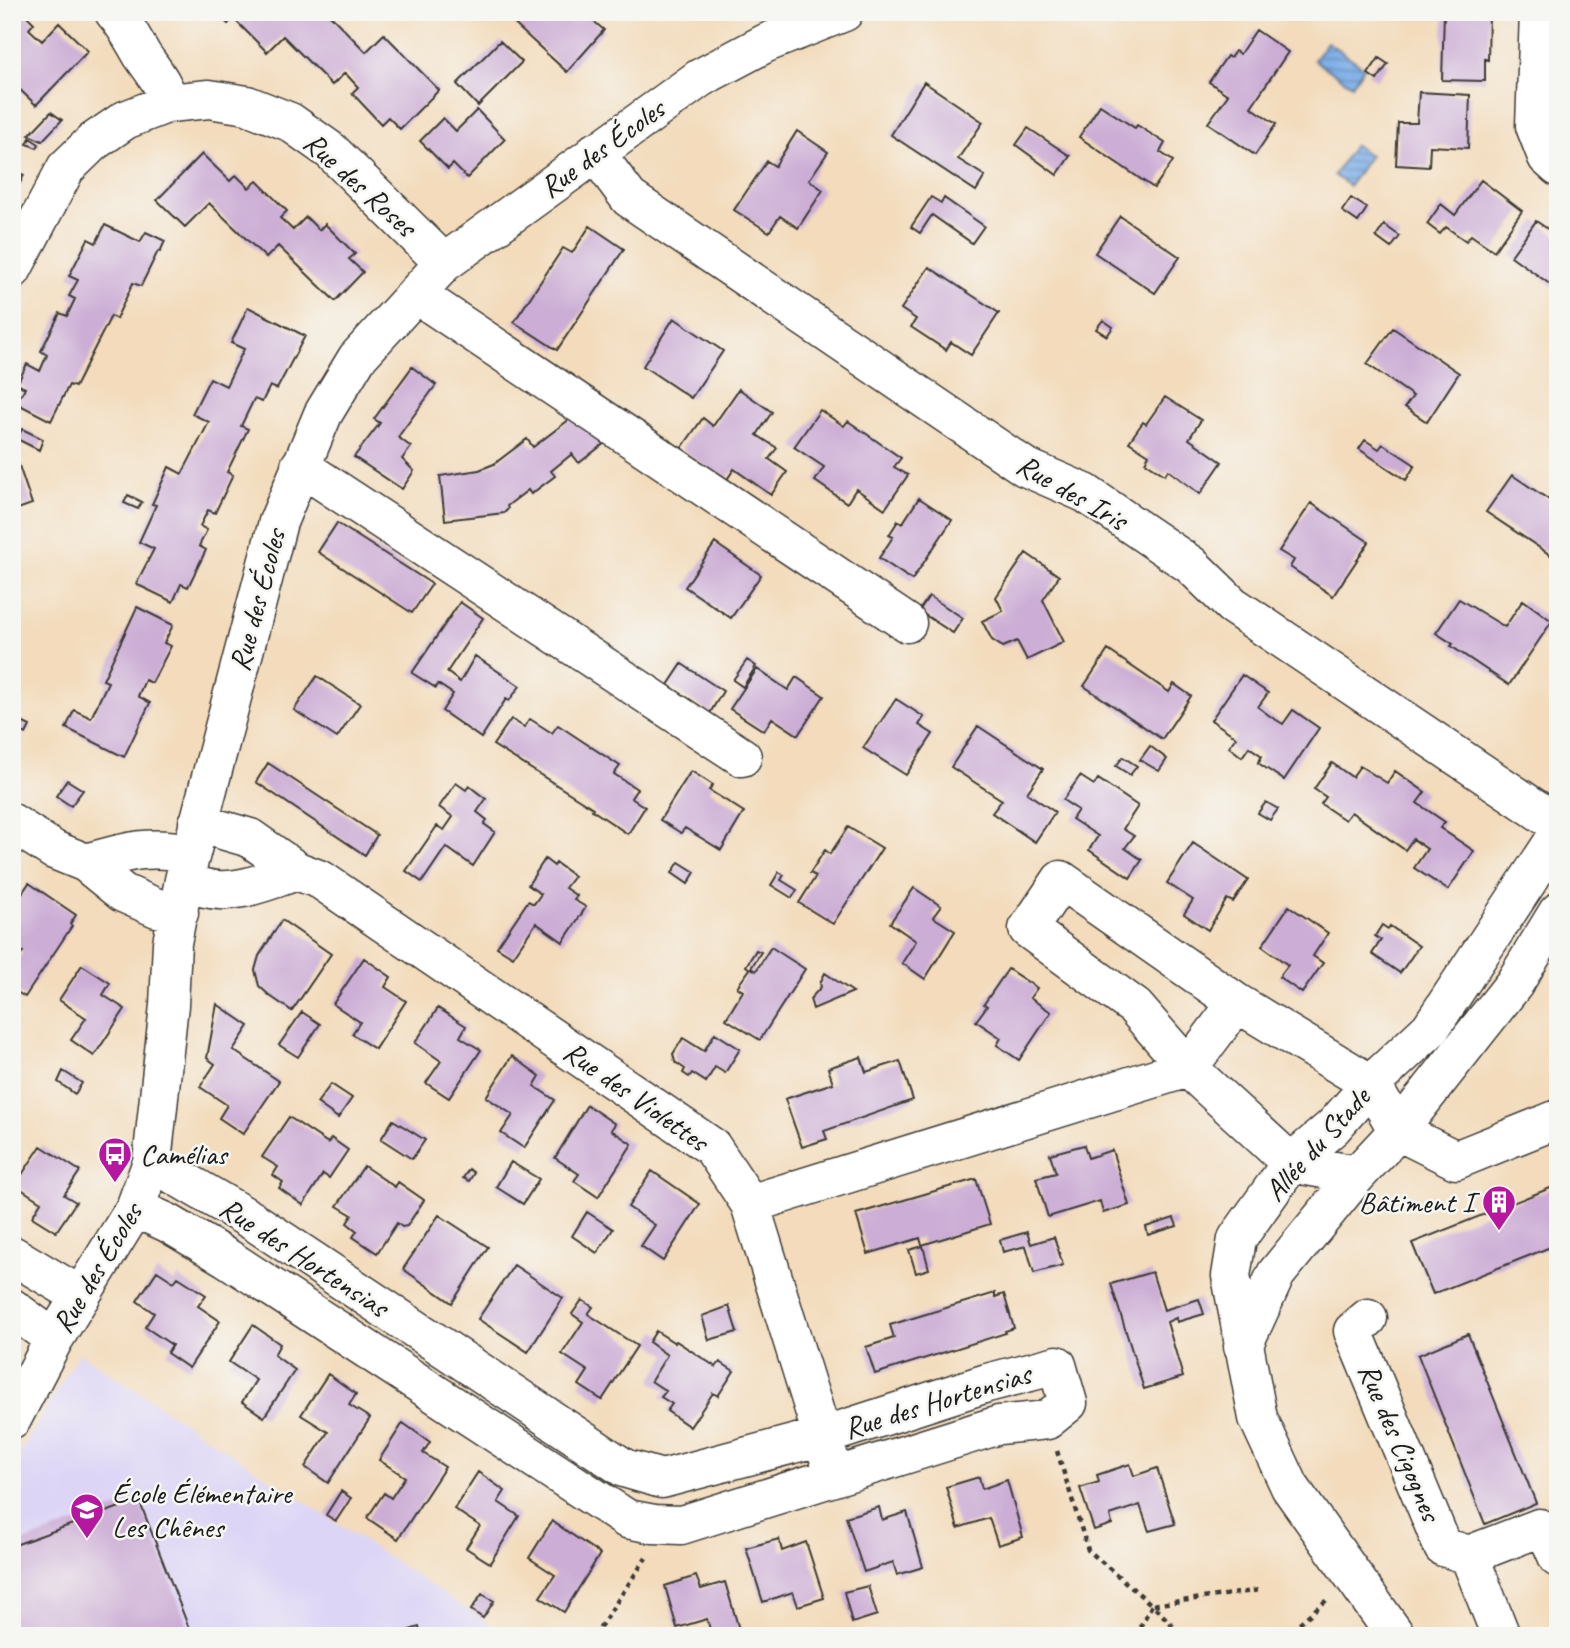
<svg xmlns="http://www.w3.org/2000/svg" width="1570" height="1648" font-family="Caveat,sans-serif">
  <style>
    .built { fill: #ddd5f6 }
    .water { fill: url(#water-rules); stroke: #4c6582; stroke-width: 2 }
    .building { fill: #ccadd5 }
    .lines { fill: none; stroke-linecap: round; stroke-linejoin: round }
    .street-casing { stroke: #3c3934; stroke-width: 41 }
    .path { stroke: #3c3934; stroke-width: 4.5; stroke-dasharray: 5 5; stroke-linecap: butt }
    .street { stroke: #fff; stroke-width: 38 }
    .labels { text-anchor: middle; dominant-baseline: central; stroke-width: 5; stroke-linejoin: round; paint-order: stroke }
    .street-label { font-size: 30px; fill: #1c1c1c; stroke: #f6f6f2 }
    .poi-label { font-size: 30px; fill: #1c1c1c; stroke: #f6f6f2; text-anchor: start }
  </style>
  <defs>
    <pattern id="water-rules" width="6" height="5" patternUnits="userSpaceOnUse" patternTransform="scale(1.75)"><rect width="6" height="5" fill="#7daee8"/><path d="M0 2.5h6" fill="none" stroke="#668dbb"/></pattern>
  </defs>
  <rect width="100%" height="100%" fill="#f6f6f2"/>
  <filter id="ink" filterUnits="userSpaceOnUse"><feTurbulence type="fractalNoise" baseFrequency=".0143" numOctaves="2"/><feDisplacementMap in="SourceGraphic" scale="14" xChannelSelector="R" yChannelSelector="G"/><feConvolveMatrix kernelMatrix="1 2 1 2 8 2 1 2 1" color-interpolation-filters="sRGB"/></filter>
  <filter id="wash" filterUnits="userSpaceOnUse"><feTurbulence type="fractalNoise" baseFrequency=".00686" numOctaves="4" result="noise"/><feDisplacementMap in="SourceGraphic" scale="28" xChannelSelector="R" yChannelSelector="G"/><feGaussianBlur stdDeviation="1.57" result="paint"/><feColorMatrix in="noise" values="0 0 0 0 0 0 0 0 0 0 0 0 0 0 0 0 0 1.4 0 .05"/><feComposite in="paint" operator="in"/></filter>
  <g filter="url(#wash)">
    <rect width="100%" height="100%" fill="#f3dbbb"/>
    <path class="built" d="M79 1353 507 1636H12V1466Z"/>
    <path class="water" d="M1327 42 1364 67 1352 85 1314 60Z
      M1354 145 1370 155 1349 186 1334 175Z"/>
    <g id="blocks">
      <path class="building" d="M12 12H23L34 23 29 29 42 41 59 23 88 51 36 105 12 82Z
        M216 12H289L292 15 295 12H327L366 52 384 34 439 90 400 129 388 117 381 124 352 93 358 87 345 73 332 85 283 36 267 52 233 18 228 24Z
        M515 12H583L604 30 567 72 509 19Z
        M1444 12H1489L1488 60 1485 59V81L1442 80Z
        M1256 30 1288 52 1251 107 1276 124 1255 155 1208 123 1228 95 1209 82 1227 56 1230 58 1235 51 1240 54Z
        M500 41 522 62 478 106 457 84Z
        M1379 58 1388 64 1377 80 1368 74Z
        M924 82 983 122 958 159 985 176 976 191 891 135Z
        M1419 92 1470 95 1468 148 1430 146 1429 167 1396 165 1398 123H1417Z
        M1100 105 1135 128 1137 125 1165 143 1160 152 1173 161 1154 188 1079 137Z
        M477 110 505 139 467 178 453 164 448 169 420 141 443 118 456 131Z
        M51 112 62 120 42 141 29 135Z
        M1028 128 1070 156 1057 175 1016 145Z
        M797 131 828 152 809 180 823 190 798 228 780 216 769 232 734 210 767 161 775 166Z
        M30 138 39 144 37 148 27 144Z
        M202 154 230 181 236 175 249 188 257 181 287 211 280 218 293 230 306 217 319 230 325 224 355 254 349 259 363 272 335 301 278 246 266 258 209 203 185 227 157 200Z
        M12 170 24 175 17 189 12 187Z
        M1481 180 1522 211 1494 251 1471 235 1466 241 1446 227 1440 234 1427 224 1441 204 1455 215Z
        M931 197 941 203 944 198 984 226 972 243 932 215 920 233 911 227Z
        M1351 198 1367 208 1358 222 1342 211Z
        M1120 216 1180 257 1155 293 1095 253Z
        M1536 221 1558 236V290L1511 256Z
        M105 225 140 242 146 232 165 241 160 252 158 251 141 286 133 283 116 319 111 316 75 387 69 385 51 421 16 403 25 388 17 384 27 364 40 371 47 355 41 351 60 313 67 316 75 299 69 296 78 280 69 276 88 239 96 243Z
        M1384 225 1400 236 1391 248 1376 237Z
        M590 226 624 249 557 350 514 322 563 248 572 253Z
        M929 267 999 313 971 355 951 342 946 350 911 327 916 319 901 309Z
        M248 307 305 336 277 389 270 386 262 402 254 399 241 426 248 429 227 472 233 475 215 513 208 510 200 526 207 530 199 546 206 550 188 587 181 584 173 602 136 584 154 549 139 542 156 505 152 504 169 467 182 474 209 422 192 414 210 378 226 386 244 349 231 343Z
        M674 318 723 351 691 398 643 366Z
        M1103 320 1113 327 1107 336 1096 329Z
        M1393 328 1459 373 1427 422 1405 407 1413 396 1367 364Z
        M412 367 436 385 398 437 411 447 402 459 414 471 402 489 354 457 380 423 374 419Z
        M739 389 772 412 757 435 777 448 769 459 787 472 771 495 734 469 726 481 681 449 703 418 713 426Z
        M1165 397 1201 420 1189 439 1222 462 1200 494 1168 470 1165 475 1145 462 1149 455 1129 442 1143 422 1146 424Z
        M820 410 844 426 848 421 901 458 894 467 908 475 885 509 856 489 847 503 815 481 824 467 794 447Z
        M570 419 606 442 579 463 572 454 551 471 555 476 531 494 528 490 507 506 508 509 504 513 445 520 440 476 479 470 494 464 527 439 533 447Z
        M22 429 43 439 39 450 17 439Z
        M1365 440 1379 449 1383 444 1415 465 1406 480 1359 449Z
        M17 460 32 504 12 511V462Z
        M1512 475 1548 499 1558 483V547L1552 556 1486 512Z
        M128 495 142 502 138 509 124 503Z
        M919 498 952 520 912 580 879 558 893 537 889 535 898 521 902 524Z
        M1311 503 1369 542 1333 596 1290 567 1294 560 1279 551Z
        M337 523 432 584 412 613 318 552Z
        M715 543 761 575 731 618 685 587Z
        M1026 553 1059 576 1043 600 1064 642 1027 660 1017 641 1003 647 992 640 982 621 1003 611 996 597Z
        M929 596 963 618 953 633 919 611Z
        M1459 599 1505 627 1523 600 1552 621 1509 685 1451 646 1453 644 1436 633Z
        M460 602 483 618 447 672 460 682 475 656 520 686 509 701 506 699 481 738 442 711 453 694 438 684 436 688 412 673Z
        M137 607 173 625 164 643 171 646 152 683 145 680 138 696 150 703 124 757 66 728 74 710 91 718 108 682 103 680Z
        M1108 650 1169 692 1174 684 1191 696 1162 739 1084 686Z
        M747 660 756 666 743 687 733 680Z
        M682 664 723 691 710 713 668 685Z
        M757 669 788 690 796 677 824 696 798 735 772 718 764 731 730 709Z
        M1242 675 1268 693 1258 707 1270 716 1283 724 1293 710 1319 728 1284 780 1258 763 1262 756 1249 747 1242 757 1229 747 1236 737 1211 720Z
        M317 676 360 704 337 738 294 710Z
        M896 699 924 717 919 725 933 734 906 775 863 748Z
        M13 718 30 726 26 734 12 728Z
        M511 719 524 727 530 719 552 733 558 725 620 766 614 774 637 789 631 798 645 807 628 834 592 810 593 808 493 745Z
        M978 726 1043 769 1027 793 1055 812 1035 842 992 813 1002 800 951 767Z
        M1150 746 1167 759 1159 771 1140 760Z
        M1123 757 1137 766 1130 775 1116 766Z
        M268 763 377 835 365 855 256 782Z
        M1332 763 1352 777 1360 766 1387 783 1395 771 1425 792 1417 803 1445 822 1440 828 1474 851 1448 890 1414 868 1427 849 1413 839 1405 850 1351 812 1345 820 1321 804 1326 797 1314 789Z
        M691 771 713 785 709 790 744 812 721 850 685 828 681 833 660 820Z
        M1080 776 1094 785 1098 779 1138 806 1123 829 1134 836 1125 848 1142 860 1130 878 1089 850 1098 836 1072 819 1078 810 1063 800Z
        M67 780 83 790 71 806 56 796Z
        M456 783 466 790 469 786 486 799 477 812 487 820 484 824 495 832 473 866 446 847 422 882 406 871 437 826 444 830 453 817 439 807Z
        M1266 802 1278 809 1270 820 1258 813Z
        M848 827 882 848 833 924 799 903 816 876 810 873 825 850 830 854Z
        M1193 843 1248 880 1233 902 1227 899 1208 930 1184 914 1193 900 1167 883Z
        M545 859 554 866 556 863 574 876 565 888 577 896 574 900 586 907 563 942 536 923 513 957 497 947 528 901 534 904 541 894 528 885Z
        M679 862 695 872 688 884 672 873Z
        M779 872 784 875 781 880 797 890 792 898 771 885Z
        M29 883 76 915 70 924 72 926 25 997 12 989V968L23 952 12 944V908Z
        M914 888 941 906 933 917 955 931 925 979 902 963 916 941 890 923Z
        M1289 906 1328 933 1313 956 1323 963 1302 993 1279 977 1288 965 1262 946Z
        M282 920 331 954 292 1011 270 996 259 986 255 970 259 956Z
        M1382 925 1388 929 1390 926 1419 946 1400 973 1372 954 1381 940 1375 936Z
        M771 947 805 969 760 1040 726 1019 743 991 737 987 750 969 746 966 756 950 761 952 751 968 756 971Z
        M364 958 391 977 385 987 406 1001 375 1049 352 1034 360 1022 333 1004Z
        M82 965 110 983 103 995 125 1009 94 1056 71 1040 86 1018 59 1000Z
        M1008 969 1037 988 1030 998 1051 1012 1019 1060 997 1045 1001 1038 976 1021 987 1006 984 1004Z
        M825 973 853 992 813 1009 810 999 821 987 820 983Z
        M217 1004 249 1026 233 1050 279 1081 243 1134 219 1118 227 1105 200 1087 215 1064 207 1058Z
        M438 1008 466 1026 460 1037 481 1050 449 1098 426 1083 441 1061 415 1043Z
        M302 1012 320 1024 298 1057 279 1045Z
        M715 1033 740 1049 725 1073 715 1067 706 1082 692 1073 689 1077 683 1073 685 1069 675 1062 673 1054 683 1038 704 1051Z
        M512 1056 540 1076 534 1086 555 1100 524 1148 501 1133 513 1115 486 1097Z
        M861 1057 866 1072 900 1061 913 1100 824 1131 827 1139 802 1147 785 1099 833 1083 828 1068Z
        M63 1071 82 1083 75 1094 58 1082Z
        M331 1084 352 1098 338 1118 317 1103Z
        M587 1105 615 1124 611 1130 632 1144 598 1197 574 1181 579 1174 555 1158Z
        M289 1117 328 1143 331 1138 348 1150 329 1178 323 1174 303 1205 279 1188 283 1182 273 1175 278 1167 262 1157Z
        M393 1120 425 1140 412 1159 381 1139Z
        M1084 1145 1088 1158 1112 1150 1129 1205 1103 1213 1100 1201 1048 1217 1036 1178 1056 1173 1050 1154Z
        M41 1146 80 1171 64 1195 76 1202 56 1232 32 1217 41 1202 15 1185Z
        M511 1162 539 1179 523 1204 496 1187Z
        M364 1166 395 1187 398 1182 424 1200 407 1226 402 1227 397 1223 377 1253 353 1237 357 1231 347 1223 352 1215 337 1206Z
        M469 1169 474 1173 469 1181 463 1178Z
        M652 1171 700 1204 663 1261 641 1246 655 1225 628 1207Z
        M976 1179 990 1224 922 1245 920 1238 868 1254 856 1214Z
        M1558 1185V1244L1433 1294 1412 1243Z
        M587 1212 613 1229 597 1253 572 1236Z
        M439 1215 488 1247 452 1303 403 1269Z
        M1174 1218 1177 1226 1148 1235 1146 1227Z
        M1027 1232 1031 1244 1054 1237 1063 1265 1034 1273 1026 1246 1003 1252 1000 1240Z
        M923 1246 929 1269 916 1273 909 1250Z
        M514 1265 563 1298 528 1352 478 1319Z
        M157 1271 174 1282 178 1277 206 1295 198 1306 220 1321 189 1368 167 1353 172 1345 145 1327 154 1313 137 1301Z
        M1152 1272 1164 1310 1199 1299 1204 1314 1177 1322 1176 1318 1167 1322 1183 1377 1144 1389 1111 1284Z
        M995 1293V1297L1004 1294 1014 1328 1005 1331 1006 1333 875 1374 866 1347 894 1338 890 1325Z
        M582 1300 593 1307 588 1314 637 1346 602 1400 579 1385 588 1371 562 1354 583 1322 572 1314Z
        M729 1306 737 1332 709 1340 702 1316Z
        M253 1325 280 1344 274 1355 295 1370 264 1417 242 1402 256 1380 229 1362Z
        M656 1331 675 1343 676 1341 716 1367 720 1362 734 1371 718 1396 713 1393 690 1427 667 1411 672 1404 661 1397 666 1391 651 1381 667 1355 649 1342Z
        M1468 1334 1536 1503 1485 1524 1418 1355Z
        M328 1374 356 1394 349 1405 370 1418 328 1483 305 1467 328 1432 301 1415Z
        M403 1423 430 1442 423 1453 445 1467 398 1539 367 1518 384 1493 391 1498 405 1477 379 1460Z
        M1130 1464 1134 1476 1157 1468 1175 1524 1149 1531 1140 1505 1110 1515 1112 1524 1094 1530 1080 1488 1099 1482 1097 1475Z
        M478 1472 505 1491 498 1502 519 1516 490 1563 466 1548 480 1526 454 1509Z
        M1558 1476V1496L1551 1479Z
        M979 1477 982 1489 1007 1480 1023 1537 998 1545 989 1518 958 1528 946 1487Z
        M341 1491 351 1498 336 1521 326 1515Z
        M139 1500 192 1636H15L12 1633V1546Z
        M879 1507 882 1520 907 1512 923 1567 897 1575 893 1562 864 1572 846 1517Z
        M552 1521 600 1554 564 1612 540 1597 555 1575 529 1558Z
        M779 1539 782 1551 806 1542 824 1598 798 1606 793 1592 763 1602 746 1548Z
        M696 1576 701 1589 725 1582 741 1636H712L707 1619 677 1628 665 1586Z
        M868 1586 877 1615 852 1623 844 1592Z
        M482 1594 494 1601 483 1618 471 1610Z
        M419 1627 422 1636H394V1635Z"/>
    </g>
  </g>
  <g filter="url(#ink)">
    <use href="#blocks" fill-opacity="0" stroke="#3c3934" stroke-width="2"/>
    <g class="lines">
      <g class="street-casing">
        <path id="street" d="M114 12C126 25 133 40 142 55 153 71 164 83 169 103
          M1539 12 1535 126 1547 157 1558 167
          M595 152 629 198 1025 467 1085 493 1191 565 1232 605 1558 824
          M12 270 66 168 93 142 125 120 169 103 209 99 247 105 290 122 331 151 444 263
          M416 294 907 623
          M300 466 742 757
          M12 823 54 850 86 863 123 893 157 908 179 913
          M198 823 250 838 297 871 321 880 712 1147 750 1204 1188 1068 1237 1003
          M86 863C128 851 147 845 191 853
          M184 880C191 883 198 887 205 888 235 896 269 880 297 871
          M1398 1131 1456 1160 1558 1119
          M1357 1175 1291 1163 1188 1068 1135 1007 1028 929 1061 880 1237 1003 1371 1084 1398 1131
          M750 1204 830 1461
          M135 1208 168 1223 227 1258 627 1519 654 1524 681 1525 999 1425 1047 1420 1068 1403 1057 1365 987 1383 823 1436 662 1479 624 1468 253 1221 152 1162
          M12 1255 81 1296
          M12 1308 54 1339
          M1368 1318 1353 1331 1443 1547 1469 1555 1501 1636
          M1243 1346 1276 1274 1357 1175 1398 1131 1514 984 1558 912
          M12 1419 54 1339 135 1208 152 1162 169 1005 172 943 184 880 278 522 323 414 357 358 444 263 700 78 766 43 844 12
          M1469 1555 1539 1528 1551 1542 1558 1558
          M1396 1636 1290 1487 1258 1418 1231 1276 1237 1239 1291 1163 1333 1127 1371 1084 1430 1029 1558 835"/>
      </g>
      <path class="path" d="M1057 1451 1088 1550 1152 1605 1260 1590
        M594 1636 646 1558
        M1135 1636 1152 1605 1184 1636
        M1284 1636 1328 1599"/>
      <use href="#street" class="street"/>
    </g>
  </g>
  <defs>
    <g id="bus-pin" transform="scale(1.75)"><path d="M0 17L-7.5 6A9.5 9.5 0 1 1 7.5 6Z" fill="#b5179e" stroke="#f6f6f2"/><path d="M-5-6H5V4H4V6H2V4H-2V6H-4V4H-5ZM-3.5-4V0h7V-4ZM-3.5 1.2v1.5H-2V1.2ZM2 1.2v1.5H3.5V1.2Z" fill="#fff"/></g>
    <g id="building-pin" transform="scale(1.75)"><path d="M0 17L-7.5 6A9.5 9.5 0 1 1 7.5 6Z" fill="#b5179e" stroke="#f6f6f2"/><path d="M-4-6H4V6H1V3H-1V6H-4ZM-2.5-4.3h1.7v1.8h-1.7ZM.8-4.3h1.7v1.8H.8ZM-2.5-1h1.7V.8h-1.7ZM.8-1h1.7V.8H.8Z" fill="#fff"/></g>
    <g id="school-pin" transform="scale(1.75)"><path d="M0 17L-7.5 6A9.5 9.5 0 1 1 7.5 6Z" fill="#b5179e" stroke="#f6f6f2"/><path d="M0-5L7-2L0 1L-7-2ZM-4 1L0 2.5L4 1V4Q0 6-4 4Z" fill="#fff"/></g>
  </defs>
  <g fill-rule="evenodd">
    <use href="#bus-pin" x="115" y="1154"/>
    <use href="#building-pin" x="1499" y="1202"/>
    <use href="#school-pin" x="87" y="1510"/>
  </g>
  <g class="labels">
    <g class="street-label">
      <text transform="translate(602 148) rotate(-36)">Rue des Écoles</text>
      <text transform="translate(360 184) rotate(42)">Rue des Roses</text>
      <text transform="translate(1072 492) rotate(30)">Rue des Iris</text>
      <text transform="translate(257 600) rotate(-75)">Rue des Écoles</text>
      <text transform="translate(636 1096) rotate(35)">Rue des Violettes</text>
      <text transform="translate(1317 1144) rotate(-48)">Allée du Stade</text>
      <text transform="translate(304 1257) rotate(33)">Rue des Hortensias</text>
      <text transform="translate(97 1268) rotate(-59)">Rue des Écoles</text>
      <text transform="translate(937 1401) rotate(-17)">Rue des Hortensias</text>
      <text transform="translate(1400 1442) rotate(67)">Rue des Cigognes</text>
    </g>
    <g class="poi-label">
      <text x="140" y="1154">Camélias</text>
      <text x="1474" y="1202" text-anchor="end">Bâtiment I</text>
      <text x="112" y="1493">École Élémentaire<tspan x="112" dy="34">Les Chênes</tspan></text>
    </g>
  </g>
  <rect width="1570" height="1648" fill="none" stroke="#f6f6f2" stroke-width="42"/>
</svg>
